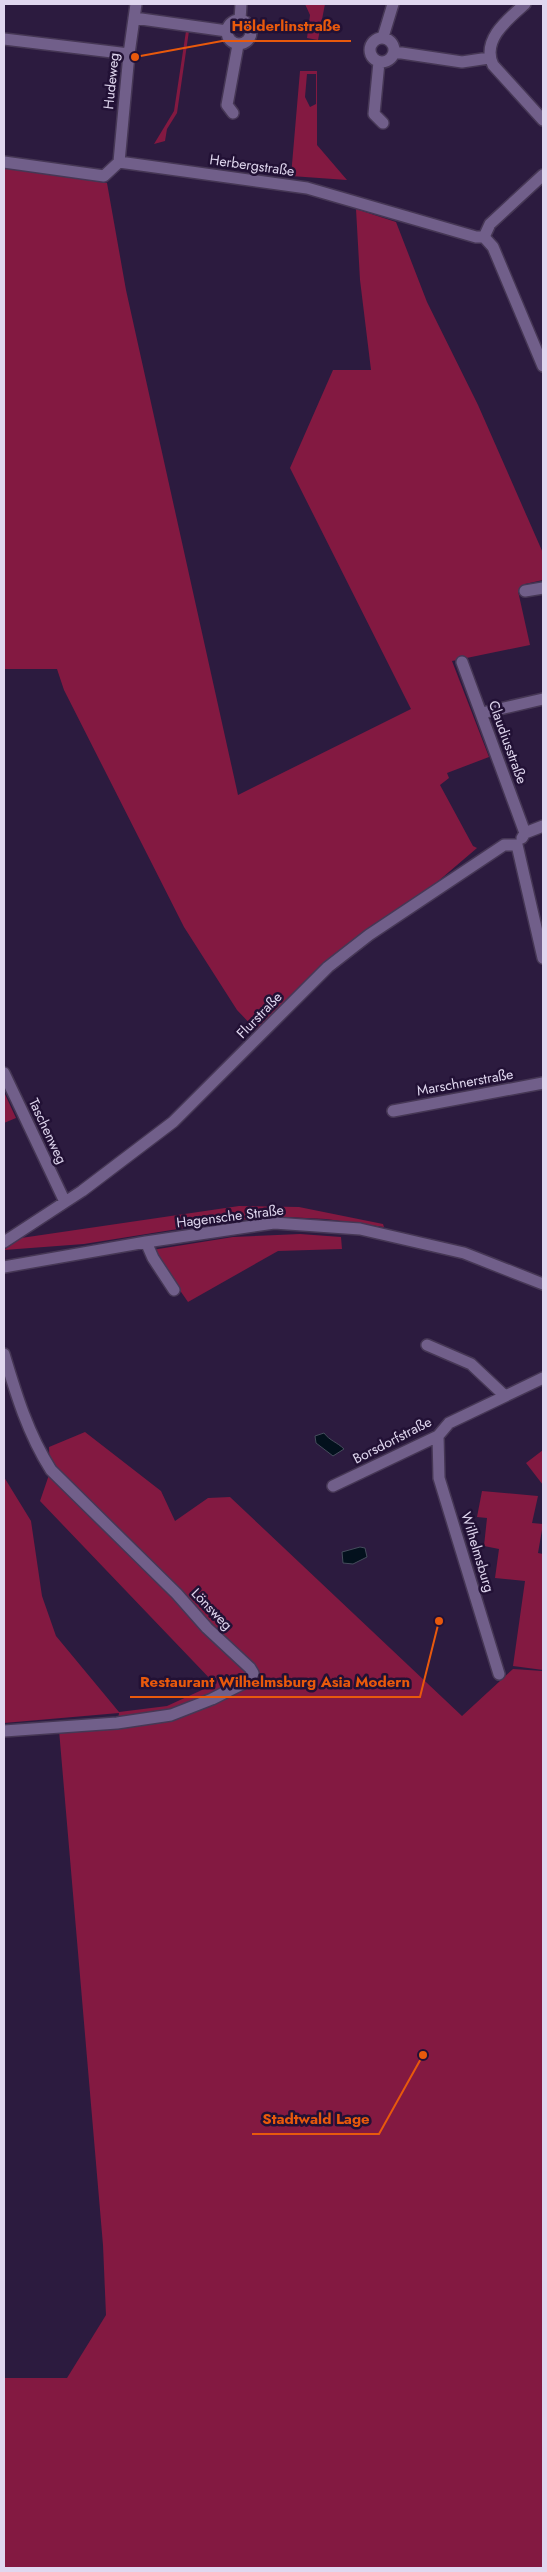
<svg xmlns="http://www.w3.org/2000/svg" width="547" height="2572" font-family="Jost,sans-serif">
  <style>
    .green { fill: #831941; fill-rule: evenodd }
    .water { fill: #03111d; stroke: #454c5c }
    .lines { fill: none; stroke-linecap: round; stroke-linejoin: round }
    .minor-casing { stroke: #463755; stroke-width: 14 }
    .minor { stroke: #715f8a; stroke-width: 11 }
    .labels { text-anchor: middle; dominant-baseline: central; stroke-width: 5; stroke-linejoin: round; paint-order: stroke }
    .street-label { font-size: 14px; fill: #e0d7ef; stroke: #221135 }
    .leader { fill: none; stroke: #e8590c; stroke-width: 2 }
    .callout-dot { fill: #e8590c; stroke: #221135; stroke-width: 2 }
    .callout-label { font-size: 15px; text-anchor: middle; font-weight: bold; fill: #e8590c; stroke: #221135; stroke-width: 5; stroke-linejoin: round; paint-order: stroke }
  </style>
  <rect width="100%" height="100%" fill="#2c1b3f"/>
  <path class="green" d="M305 4H325L318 40 307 38 310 15Z
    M186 31H189L177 113 167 129 165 141 154 144 174 111Z
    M300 71H317V145L347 180 291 176ZM307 74H316V104L310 107 305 97Z
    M4 168 107 183 126 290 238 795 411 709 290 468 333 370H371L360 280 356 209 396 222 427 302 478 405 543 553V580L525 584 518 591 530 645 452 661 489 757 447 773 449 778 440 785 473 846 477 848 429 889 327 961 257 1031 237 1010 184 927 64 690 57 669H4Z
    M4 1092 16 1118 4 1123Z
    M239 1206 299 1207 383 1224 384 1227 326 1219 286 1217 234 1220 84 1244 4 1250 21 1238Z
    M300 1234 341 1237 342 1249 278 1251 188 1302 152 1250 233 1237Z
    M85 1432 161 1491 175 1521 208 1498 230 1497 462 1716 513 1669 543 1671V2568H4V2378H67L106 2315 103 2245 59 1730 117 1725 119 1713 4 1723V1477L31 1521 42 1596 56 1636 119 1712 167 1706 215 1684 40 1501 50 1472 49 1447Z
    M543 1450V1485L526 1463Z
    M482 1491 538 1496 532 1523 543 1524 538 1553 543 1554V1670L513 1666 525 1581 495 1578 499 1549 484 1546 487 1518 477 1517Z"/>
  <path class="water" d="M324 1433C330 1441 337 1442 344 1449L333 1456 316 1443 315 1436Z
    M360 1547 365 1548 367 1557 353 1564 343 1563 342 1552Z"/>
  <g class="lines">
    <g class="minor-casing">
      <path id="minor" d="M525 4C508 19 481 40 493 65L543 120
        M134 18 227 31
        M227 32a12 12 0 1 1 24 0a12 12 0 1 1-24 0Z
        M240 20 241 4
        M383 37 393 4
        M370 50a12 12 0 1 1 24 0a12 12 0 1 1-24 0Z
        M4 39 129 54
        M395 52 462 62 489 58
        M379 62 374 114 383 123
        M233 113 227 105 238 45
        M4 162 104 176 119 162
        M119 162 307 188 476 237H484L493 247 543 366
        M119 162 129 54 136 4
        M484 237 490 224 543 175
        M525 591 543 588
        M462 662 525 833
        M482 713 543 699
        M522 838 525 833 543 826
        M517 845 543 958
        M4 1073 65 1202
        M393 1111 543 1083
        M4 1242 82 1191 173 1122 328 967 369 935 504 845H517
        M146 1242 153 1258 174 1290
        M4 1267 146 1242 274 1223 360 1229 464 1253 543 1284
        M427 1345 471 1364 505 1396
        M4 1354C16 1394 28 1434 51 1470L177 1594 207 1628 250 1668 253 1673 250 1680 212 1699 171 1715 117 1723 4 1731
        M438 1436 439 1478 499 1674
        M333 1486 438 1436 449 1423 543 1378"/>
    </g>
    <use href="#minor" class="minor"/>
  </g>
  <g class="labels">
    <g class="street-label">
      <text transform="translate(111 81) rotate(-84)">Hudeweg</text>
      <text transform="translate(252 165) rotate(8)">Herbergstraße</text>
      <text transform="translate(508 742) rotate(70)">Claudiusstraße</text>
      <text transform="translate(259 1015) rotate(-46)">Flurstraße</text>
      <text transform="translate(465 1082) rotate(-10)">Marschnerstraße</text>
      <text transform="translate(48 1131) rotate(65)">Taschenweg</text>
      <text transform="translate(230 1216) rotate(-7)">Hagensche Straße</text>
      <text transform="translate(392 1440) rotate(-27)">Borsdorfstraße</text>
      <text transform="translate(478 1552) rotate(73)">Wilhelmsburg</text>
      <text transform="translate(212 1609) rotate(46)">Lönsweg</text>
    </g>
  </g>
  <path class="leader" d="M135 57L222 41H351M439 1621L420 1697H130M423 2055L379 2134H252"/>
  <g class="callout-dot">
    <circle cx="135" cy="57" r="5"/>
    <circle cx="439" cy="1621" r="5"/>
    <circle cx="423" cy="2055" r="5"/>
  </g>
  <g class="callout-label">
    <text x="286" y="31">Hölderlinstraße</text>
    <text x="275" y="1687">Restaurant Wilhelmsburg Asia Modern</text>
    <text x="316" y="2124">Stadtwald Lage</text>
  </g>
  <rect width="547" height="2572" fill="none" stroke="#e0d7ef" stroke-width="10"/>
</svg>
